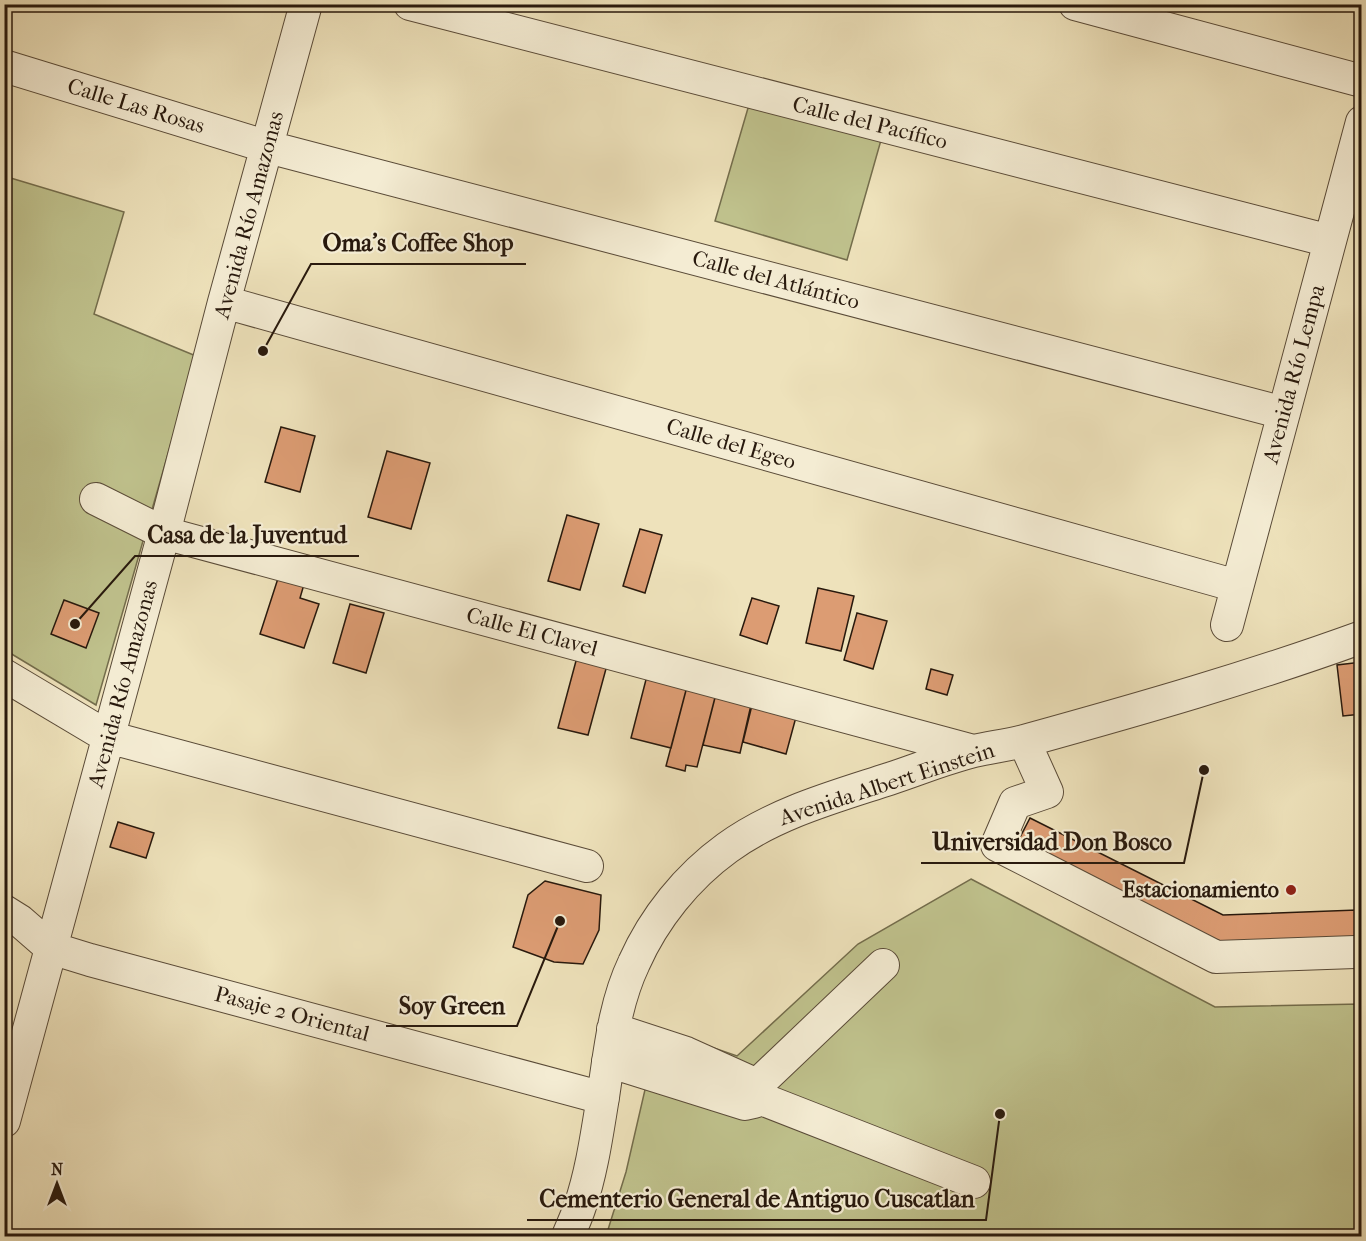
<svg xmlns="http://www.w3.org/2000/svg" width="1366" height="1241" font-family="'IM FELL French Canon',serif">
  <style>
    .green { fill: #bfc18c; stroke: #746d4c; stroke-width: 1.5 }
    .building { fill: #dc9c73; stroke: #28190d; stroke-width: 1.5 }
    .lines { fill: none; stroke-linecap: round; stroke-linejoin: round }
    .minor-casing { stroke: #5a4b38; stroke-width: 34 }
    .minor { stroke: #f4ecd3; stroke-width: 32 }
    .poi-dot { fill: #8f2418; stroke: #f4ecd3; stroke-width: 2 }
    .labels { text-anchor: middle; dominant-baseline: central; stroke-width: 4.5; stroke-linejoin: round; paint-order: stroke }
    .street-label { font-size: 22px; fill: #28190d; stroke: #f4ecd3 }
    .poi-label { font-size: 22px; font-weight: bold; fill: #28190d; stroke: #f4ecd3; text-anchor: end }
    .leader { fill: none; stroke: #28190d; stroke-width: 2 }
    .callout-dot { fill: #28190d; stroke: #f4ecd3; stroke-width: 2 }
    .callout-label { font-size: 24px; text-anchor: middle; font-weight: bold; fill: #28190d; stroke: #f4ecd3; stroke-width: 4.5; stroke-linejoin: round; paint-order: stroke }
  </style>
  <rect width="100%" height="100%" fill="#eee2bb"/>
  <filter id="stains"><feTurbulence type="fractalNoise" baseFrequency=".00333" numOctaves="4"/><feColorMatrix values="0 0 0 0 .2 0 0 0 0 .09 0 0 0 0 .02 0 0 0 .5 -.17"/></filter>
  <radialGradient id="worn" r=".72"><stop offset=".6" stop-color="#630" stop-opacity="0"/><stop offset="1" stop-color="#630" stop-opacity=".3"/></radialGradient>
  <path class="green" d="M753 91 885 126 847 260 715 221Z
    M4 176 124 212 94 314 196 356 96 705 5 650Z
    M971 879 1215 1007 1361 1004V1236H606L626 1172 659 1029 737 1056 858 944Z"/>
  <path class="building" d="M281 427 315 436 300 492 265 482Z
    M387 451 430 463 411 529 368 517Z
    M567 515 599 524 580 590 548 581Z
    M640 529 662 535 645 593 623 586Z
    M282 566 307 574 300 598 319 604 304 648 260 634Z
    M818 588 854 596 841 651 806 643Z
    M752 598 779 606 767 644 740 635Z
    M64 600 99 613 86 648 51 634Z
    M350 604 384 613 366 673 333 663Z
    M857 613 887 621 873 669 844 660Z
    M580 646 610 654 588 735 558 728Z
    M1362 662V714L1343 716 1337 665Z
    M650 664 690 675 671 748 631 738Z
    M931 669 953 675 947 695 926 689Z
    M690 675 719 682 697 767 686 765 685 771 666 766Z
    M719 682 754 692 740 753 703 745Z
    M752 705 796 717 786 754 743 742Z
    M1030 818 1223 915 1357 910 1359 940 1214 944 1016 845Z
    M118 822 154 833 146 858 110 847Z
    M545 881 601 895 599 930 583 964 554 962 513 947 528 895Z"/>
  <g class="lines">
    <g class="minor-casing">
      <path id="minor" d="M410 4 1330 241
        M1075 4 1362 81
        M4 66 268 147 1284 413
        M224 302 1237 586
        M96 499 164 533 973 751
        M1227 625 1362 122
        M4 675 108 737 587 866
        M1024 741 1047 792 1015 803 997 845 1216 957 1355 952
        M4 911 20 921 51 948 90 960 603 1098
        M608 1061 745 1104 754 1102 759 1098 760 1091 757 1085 686 1053 613 1029
        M757 1085 883 965
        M759 1098 974 1182
        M4 1121 164 533 224 302 306 4
        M568 1236C572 1226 577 1216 580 1206 592 1171 597 1133 603 1097 610 1051 614 1005 634 963 654 918 687 877 727 848 775 813 834 797 889 779 917 770 945 758 974 751 992 747 1010 745 1028 740 1140 709 1252 677 1362 637"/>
    </g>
    <use href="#minor" class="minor"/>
  </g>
  <circle class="poi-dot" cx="1291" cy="890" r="6"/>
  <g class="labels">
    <g class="street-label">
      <text transform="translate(136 106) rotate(17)">Calle Las Rosas</text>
      <text transform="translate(870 123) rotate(14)">Calle del Pacífico</text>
      <text transform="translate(249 215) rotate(-75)">Avenida Río Amazonas</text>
      <text transform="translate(776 280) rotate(15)">Calle del Atlántico</text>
      <text transform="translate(1294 374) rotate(-75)">Avenida Río Lempa</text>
      <text transform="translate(731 444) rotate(16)">Calle del Egeo</text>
      <text transform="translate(532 632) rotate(15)">Calle El Clavel</text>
      <text transform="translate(123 684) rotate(-75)">Avenida Río Amazonas</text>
      <text transform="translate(887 784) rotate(-18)">Avenida Albert Einstein</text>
      <text transform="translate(292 1014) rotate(15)">Pasaje 2 Oriental</text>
    </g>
    <g class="poi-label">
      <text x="1279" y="890">Estacionamiento</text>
    </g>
  </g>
  <path class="leader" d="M263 351L311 264H526M75 624L135 556H359M1204 770L1184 863H921M560 921L517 1026H386M1000 1114L986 1220H527"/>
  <g class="callout-dot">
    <circle cx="263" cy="351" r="6"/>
    <circle cx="75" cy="624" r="6"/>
    <circle cx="1204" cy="770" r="6"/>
    <circle cx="560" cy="921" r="6"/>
    <circle cx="1000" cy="1114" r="6"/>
  </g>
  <g class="callout-label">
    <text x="418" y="251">Oma’s Coffee Shop</text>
    <text x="247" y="543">Casa de la Juventud</text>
    <text x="1052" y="850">Universidad Don Bosco</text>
    <text x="452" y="1014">Soy Green</text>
    <text x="757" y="1207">Cementerio General de Antiguo Cuscatlan</text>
  </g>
  <rect width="1366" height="1241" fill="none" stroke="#eee2bb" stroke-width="24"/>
  <rect x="6" y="6" width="1354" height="1229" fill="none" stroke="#28190d" stroke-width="3"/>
  <rect x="12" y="12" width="1342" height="1217" fill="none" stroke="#28190d" stroke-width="1.5"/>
  <g transform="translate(57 1184)" stroke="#f4ecd3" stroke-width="4.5" paint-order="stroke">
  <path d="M0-4.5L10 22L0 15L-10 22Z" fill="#28190d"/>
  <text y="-9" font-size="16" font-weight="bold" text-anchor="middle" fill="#28190d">N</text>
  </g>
  <rect width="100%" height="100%" filter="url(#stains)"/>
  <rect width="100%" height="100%" fill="url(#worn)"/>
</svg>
